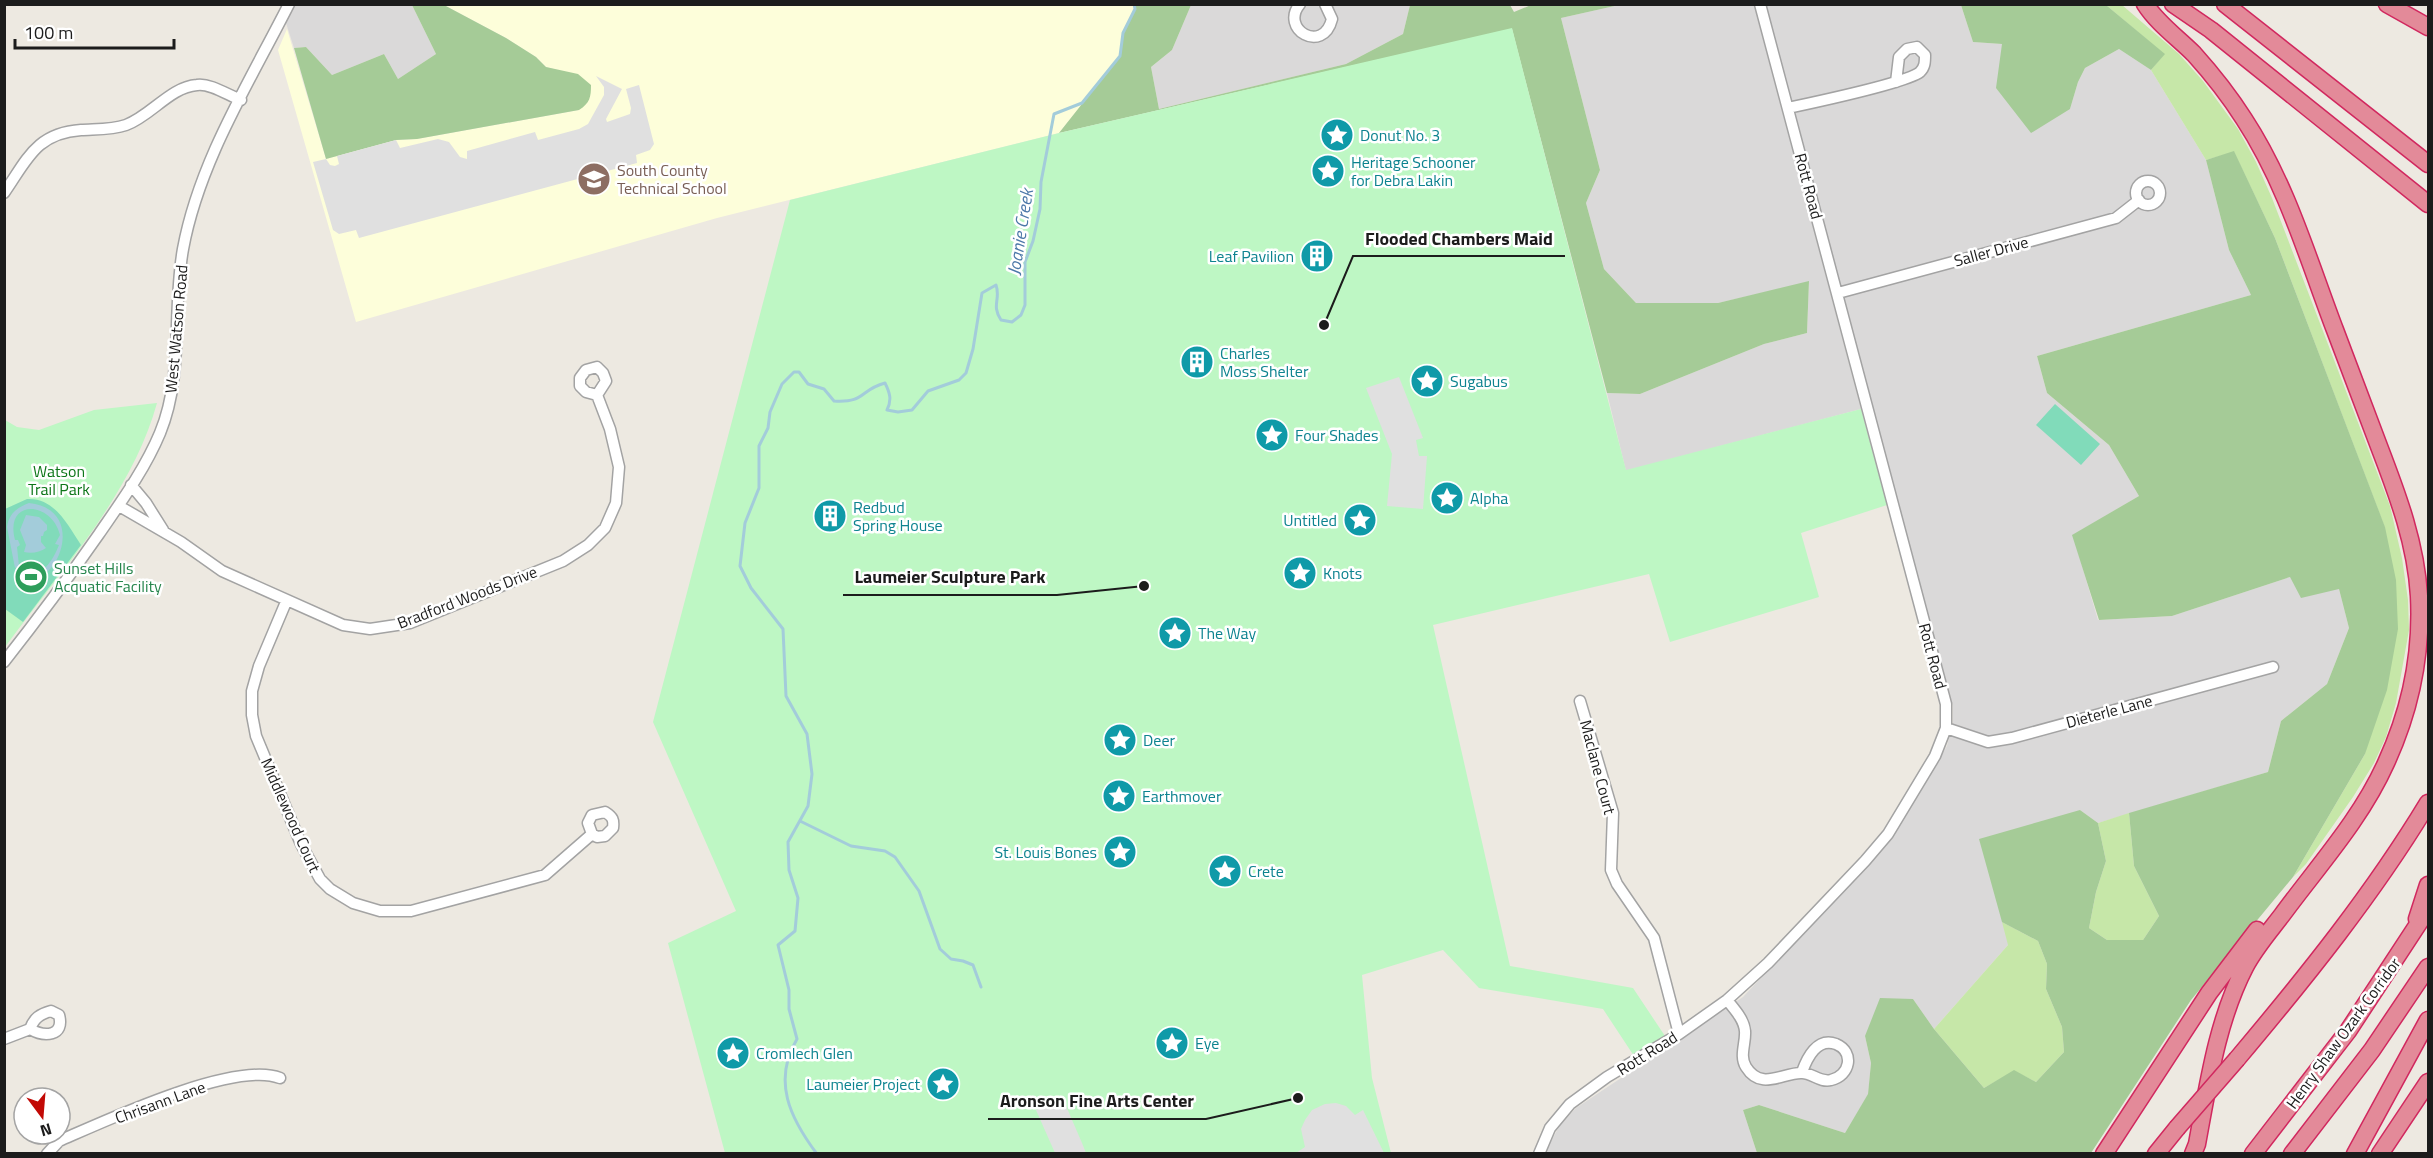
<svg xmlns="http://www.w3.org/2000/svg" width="2433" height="1158" font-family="'Titillium Web',sans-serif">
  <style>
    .residential { fill: #dad9d9 }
    .education { fill: #fdfeda }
    .grass { fill: #c6e7a8 }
    .forest { fill: #a5cb97 }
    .park { fill: #bef7c4 }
    .pitch { fill: #81dbba }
    .parking { fill: #e0e0e0 }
    .water { fill: #a3ccda }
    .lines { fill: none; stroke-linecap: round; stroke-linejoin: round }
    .stream { stroke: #a3ccda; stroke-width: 3 }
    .minor-casing { stroke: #a3a3a3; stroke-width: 13 }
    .highway-casing { stroke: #d1285f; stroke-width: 19 }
    .minor { stroke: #fff; stroke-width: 10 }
    .highway { stroke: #e38a99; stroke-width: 16 }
    .highway-bridge-casing { stroke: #d1285f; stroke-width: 19; stroke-linecap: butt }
    .highway-bridge { stroke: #e38a99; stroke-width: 16 }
    .labels { text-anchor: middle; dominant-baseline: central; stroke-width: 5; stroke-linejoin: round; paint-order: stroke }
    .culture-label { font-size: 16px; fill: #0d838f; stroke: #fff; text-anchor: start }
    .education-label { font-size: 16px; fill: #785e54; stroke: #fff; text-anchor: start }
    .street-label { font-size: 16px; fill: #1c1c1c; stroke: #fff }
    .park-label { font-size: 16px; fill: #0e7619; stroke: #fff }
    .leisure-label { font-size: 16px; fill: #27864d; stroke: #fff; text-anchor: start }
    .water-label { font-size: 18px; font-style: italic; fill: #4c78a8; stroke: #fff }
    .leader { fill: none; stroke: #1c1c1c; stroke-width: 2 }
    .callout-dot { fill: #1c1c1c; stroke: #fff; stroke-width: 2 }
    .callout-label { font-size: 18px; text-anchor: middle; font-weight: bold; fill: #1c1c1c; stroke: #fff; stroke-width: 5; stroke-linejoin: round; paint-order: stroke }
  </style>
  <rect width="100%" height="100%" fill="#ede9e1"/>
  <path class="residential" d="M294 5H412L436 54 398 79 384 54 332 75 306 47 294 48 286 23Z
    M1191 5H1410L1403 34 1346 64 1159 109 1151 67 1172 50Z
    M1619 5H1754L1861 409 1626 471 1607 393 1640 394 1764 344 1807 333 1809 282 1718 303H1636L1604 269 1586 203 1600 170 1561 18Z
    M1764 5H1961L1973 42 2002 44 2070 109 2078 82 2085 68 2119 49 2151 70 2206 160 2229 250 2251 295 2037 356 2047 393 2109 445 2139 496 2073 535 2098 620 2172 616 2290 577 2339 589 2349 628 2327 684 2281 721 2268 772 2098 823 2080 810 2008 945 1934 1029 1913 999 1865 1036 1871 1063 1868 1095 1845 1133 1759 1105 1743 1110 1757 1153 1544 1154 1560 1125 1576 1108 1743 997 1873 858 1901 823 1947 746 1953 723V706Z"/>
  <path class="education" d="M1134 4 1135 9 1123 33 1120 56 1059 133 717 218 356 322 278 50 287 29 326 159 396 140 417 139 579 110 561 71 546 67 536 57 506 38 444 5Z"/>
  <path class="grass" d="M2106 5H2122L2179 54 2203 81 2238 129 2256 162 2272 198 2390 506 2402 558 2408 600 2409 630 2396 703 2386 737 2374 763 2353 797 2306 864 2293 877 2365 754 2385 528 2275 238 2234 152 2206 160 2151 70 2164 54Z
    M2129 813 2134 866 2159 916 2143 940H2107L2089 928 2096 892 2106 861 2098 823Z
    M2002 922 2038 941 2047 964 2046 989 2062 1027 2064 1052 2036 1082 2014 1071 1984 1088 1934 1029 2008 945Z"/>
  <path class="forest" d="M412 5H444L506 38 536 57 546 67 578 74 591 85C591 97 590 103 579 110L417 139 396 140 326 159 294 48 306 47 332 75 384 54 398 79 436 54Z
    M1134 5H1191L1172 50 1151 67 1159 109 1346 64 1403 34 1410 5H1510L1514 12 1531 5H1619L1561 18 1600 170 1586 203 1604 269 1636 303H1718L1809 281 1807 333 1764 344 1640 394 1607 393 1512 29 1059 133 1120 56 1123 33 1135 9Z
    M1961 5H2106L2165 54 2151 70 2119 49 2085 68 2078 82 2070 109 2031 133 1996 88 2002 44 1973 42Z
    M2234 151 2275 238 2385 527 2396 580 2398 629 2387 690 2365 754 2293 877 2191 1000 2091 1153H1757L1743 1110 1759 1105 1845 1133 1868 1094 1871 1063 1865 1036 1880 998 1913 999 1934 1029 1984 1088 2014 1070 2036 1082 2064 1052 2062 1027 2046 989 2047 964 2038 941 2002 922 1979 839 2080 810 2098 823 2106 861 2096 892 2089 928 2107 940H2143L2159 916 2134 866 2129 813 2268 772 2281 721 2327 684 2349 628 2339 589 2301 598 2290 577 2172 616 2099 620 2072 535 2139 496 2109 445 2047 393 2037 356 2251 295 2229 250 2206 160Z"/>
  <path class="park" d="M1512 28 1626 470 1861 409 1887 505 1801 533 1819 597 1670 642 1649 574 1433 625 1510 966 1633 988 1665 1036 1634 1056 1603 1009 1479 988 1443 950 1362 975 1372 1078 1391 1153H725L668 943 736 911 653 722 790 200 1059 133Z
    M157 403C132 494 60 572 5 647V420L17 427 39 430 94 410Z"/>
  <path class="pitch" d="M2055 404 2100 444 2081 465 2036 425Z
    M27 499C54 497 68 525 81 545L23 622 5 609V509Z"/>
  <path class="parking" d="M596 76 622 89 606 119 607 122 630 114 631 108 626 89 639 85 654 144 650 150 636 155 637 163 359 238 356 230 339 234 333 230 313 162 326 159 330 165 335 166 339 164 337 156 396 140 400 148 438 139 449 142 460 157 467 159V151L535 132 538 140 579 129 588 124 604 95V87Z
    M1399 377 1423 438 1416 440 1419 456H1427L1423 509 1387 506 1392 454 1366 388Z
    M1063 1099 1082 1143 1086 1153H1055L1036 1110Z
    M1336 1103 1346 1106 1355 1115 1363 1110 1384 1153H1296L1305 1147 1301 1129 1305 1120 1312 1110 1325 1104Z"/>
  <path class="water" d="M29 503C94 510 51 603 16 573L20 570 29 576C45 573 53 560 59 545L55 544 60 535C52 501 4 498 15 540H18L20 545 17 547 19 566 15 568 7 527C9 514 16 508 29 503Z
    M26 515 39 517 47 525V530L44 532 43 536H41V542L46 548C40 552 32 554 24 552L26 545 20 530Z"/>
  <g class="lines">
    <path class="stream" d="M800 821 851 846 885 851 895 857 919 891 940 949 951 959 963 961 973 965 981 987
      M817 1154C790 1118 772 1081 797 1039L789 1009V990L778 945 795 931 798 898 789 870 788 842 808 806 812 774 807 734 786 696 783 629 751 588 740 566 745 523 759 488V446L768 428 770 412 782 384 794 372H799L808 384 824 389 834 401C866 403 859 390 885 383 890 393 892 400 887 410L898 412 912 410 928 391 959 380 966 373 973 349 982 293 996 285C1001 299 991 305 1001 320L1012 322 1021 315 1025 305V262L1033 241 1040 209 1041 182 1054 114 1082 103 1120 56 1123 33 1135 9 1134 4"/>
    <g class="minor-casing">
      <path id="minor" d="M1300 4C1279 29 1323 55 1332 19L1325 4
        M1788 108C1811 103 1907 83 1920 72 1925 67 1925 62 1925 55L1917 47 1907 49 1899 57 1896 82
        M2136 193a12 12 0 1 1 24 0a12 12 0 1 1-24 0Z
        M4 193C27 160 36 133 81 130 95 129 112 130 126 125 151 116 170 87 197 85 210 83 228 95 241 100
        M1838 293 2116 218 2139 200
        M131 485 146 503 163 530
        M119 506 181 542 222 571 343 625 370 629 410 623 563 561 588 545 605 528 616 503 619 467 610 429 597 395 606 381 603 373 597 367 586 370 580 378V386L586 392 597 395
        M286 602 259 666 252 691V715L256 736 301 844 320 879 330 889 353 903 380 911H411L545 875 592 834 597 837 605 836 613 828C614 820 613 817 605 812L592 815 588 823 592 834
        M4 662C37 620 69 577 99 534 121 502 145 469 160 433 184 375 172 310 183 249 199 162 249 83 289 4
        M1580 701 1613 813 1611 870 1617 884 1654 938 1679 1034
        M1946 728 1988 742 2012 738 2273 667
        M1727 1000C1734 1009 1744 1019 1745 1031 1746 1043 1739 1056 1746 1067 1761 1091 1782 1073 1801 1073 1811 1072 1820 1083 1831 1080 1850 1076 1855 1052 1836 1044 1817 1037 1807 1058 1802 1072
        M4 1039 30 1029C34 1018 40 1014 51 1011L59 1015C65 1037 44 1037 30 1029
        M47 1154 59 1141C105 1121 235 1060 280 1078
        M1539 1154 1550 1128 1570 1104 1607 1077 1679 1034 1727 1000 1768 963 1865 861 1888 834 1935 756 1946 728V704L1760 4"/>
    </g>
    <g class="highway-casing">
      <path id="highway" d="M2145 4C2157 23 2178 38 2194 54 2212 74 2230 97 2244 119 2286 183 2308 259 2335 330 2350 369 2365 409 2380 449 2398 496 2416 544 2419 596 2422 653 2410 711 2386 763 2361 819 2318 866 2282 915 2269 932 2255 948 2245 967 2217 1021 2208 1085 2197 1144L2193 1154
        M2173 4 2211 30 2428 204
        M2225 4 2428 164
        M2387 4 2428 27
        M2417 919 2428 885
        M2237 1059C2306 977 2373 894 2428 803
        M2104 1154 2209 993 2257 930
        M2156 1154 2177 1128
        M2253 1154 2348 1031 2428 909
        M2292 1154 2372 1050 2428 967
        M2355 1154 2428 1020
        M2380 1154 2428 1082"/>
    </g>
    <use href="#minor" class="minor"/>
    <use href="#highway" class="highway"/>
    <g class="highway-bridge-casing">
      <path id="highway-bridge" d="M2177 1128 2237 1059"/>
    </g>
    <use href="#highway-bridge" class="highway-bridge"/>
  </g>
  <defs>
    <g id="sight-disc" transform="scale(1.725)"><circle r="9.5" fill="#0f9aa8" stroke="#fff"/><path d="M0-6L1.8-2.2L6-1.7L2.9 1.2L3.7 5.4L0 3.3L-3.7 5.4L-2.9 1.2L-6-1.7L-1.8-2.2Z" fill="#fff"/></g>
    <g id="school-disc" transform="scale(1.725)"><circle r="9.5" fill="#8d6e63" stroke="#fff"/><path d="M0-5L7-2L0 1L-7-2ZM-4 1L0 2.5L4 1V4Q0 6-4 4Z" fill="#fff"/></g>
    <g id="building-disc" transform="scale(1.725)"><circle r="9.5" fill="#0f9aa8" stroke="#fff"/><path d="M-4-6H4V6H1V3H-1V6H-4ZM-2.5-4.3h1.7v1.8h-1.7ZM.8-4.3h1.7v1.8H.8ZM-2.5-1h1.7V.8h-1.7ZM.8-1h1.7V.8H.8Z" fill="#fff"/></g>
    <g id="stadium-disc" transform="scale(1.725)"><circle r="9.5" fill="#2e9e5b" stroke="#fff"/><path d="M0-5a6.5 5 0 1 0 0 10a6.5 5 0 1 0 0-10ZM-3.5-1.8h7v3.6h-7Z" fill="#fff"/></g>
  </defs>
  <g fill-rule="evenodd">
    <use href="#sight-disc" x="1337" y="135"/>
    <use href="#sight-disc" x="1328" y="171"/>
    <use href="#school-disc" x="594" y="179"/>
    <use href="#building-disc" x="1317" y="256"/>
    <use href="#building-disc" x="1197" y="362"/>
    <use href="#sight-disc" x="1427" y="381"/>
    <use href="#sight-disc" x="1272" y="435"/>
    <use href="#sight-disc" x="1447" y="498"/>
    <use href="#building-disc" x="830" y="516"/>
    <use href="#sight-disc" x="1360" y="520"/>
    <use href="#sight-disc" x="1300" y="573"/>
    <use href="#stadium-disc" x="31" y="577"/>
    <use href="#sight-disc" x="1175" y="633"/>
    <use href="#sight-disc" x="1120" y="740"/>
    <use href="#sight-disc" x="1119" y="796"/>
    <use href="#sight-disc" x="1120" y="852"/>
    <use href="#sight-disc" x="1225" y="871"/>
    <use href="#sight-disc" x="1172" y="1043"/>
    <use href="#sight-disc" x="733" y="1053"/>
    <use href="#sight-disc" x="943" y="1084"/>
  </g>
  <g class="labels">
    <g class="culture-label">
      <text x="1360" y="135">Donut No. 3</text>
      <text x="1351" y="162">Heritage Schooner<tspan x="1351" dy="18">for Debra Lakin</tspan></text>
      <text x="1294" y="256" text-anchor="end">Leaf Pavilion</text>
      <text x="1220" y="353">Charles<tspan x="1220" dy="18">Moss Shelter</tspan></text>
      <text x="1450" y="381">Sugabus</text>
      <text x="1295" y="435">Four Shades</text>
      <text x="1470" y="498">Alpha</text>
      <text x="853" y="507">Redbud<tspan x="853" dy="18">Spring House</tspan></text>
      <text x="1337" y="520" text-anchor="end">Untitled</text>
      <text x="1323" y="573">Knots</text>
      <text x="1198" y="633">The Way</text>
      <text x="1143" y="740">Deer</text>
      <text x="1142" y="796">Earthmover</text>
      <text x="1097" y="852" text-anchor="end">St. Louis Bones</text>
      <text x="1248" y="871">Crete</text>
      <text x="1195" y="1043">Eye</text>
      <text x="756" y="1053">Cromlech Glen</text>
      <text x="920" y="1084" text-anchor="end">Laumeier Project</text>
    </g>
    <g class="education-label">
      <text x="617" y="170">South County<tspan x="617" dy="18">Technical School</tspan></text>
    </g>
    <g class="street-label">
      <text transform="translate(1809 186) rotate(75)">Rott Road</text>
      <text transform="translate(1991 251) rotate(-15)">Saller Drive</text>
      <text transform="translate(176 329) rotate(-85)">West Watson Road</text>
      <text transform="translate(467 597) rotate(-21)">Bradford Woods Drive</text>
      <text transform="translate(1933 656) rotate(75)">Rott Road</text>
      <text transform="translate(2109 711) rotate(-15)">Dieterle Lane</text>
      <text transform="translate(1598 767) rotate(75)">Maclane Court</text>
      <text transform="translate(291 815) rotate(66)">Middlewood Court</text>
      <text transform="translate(2343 1033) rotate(-54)">Henry Shaw Ozark Corridor</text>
      <text transform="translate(1647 1053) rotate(-32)">Rott Road</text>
      <text transform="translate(160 1102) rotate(-20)">Chrisann Lane</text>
    </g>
    <g class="park-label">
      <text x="59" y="471">Watson<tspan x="59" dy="18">Trail Park</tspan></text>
    </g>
    <g class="leisure-label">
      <text x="54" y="568">Sunset Hills<tspan x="54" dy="18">Acquatic Facility</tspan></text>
    </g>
    <g class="water-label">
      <text transform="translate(1020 232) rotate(-81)">Joanie Creek</text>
    </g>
  </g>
  <path class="leader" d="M1324 325L1353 256H1565M1144 586L1057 595H843M1298 1098L1206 1119H988"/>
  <g class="callout-dot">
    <circle cx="1324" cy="325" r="6"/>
    <circle cx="1144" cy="586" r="6"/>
    <circle cx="1298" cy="1098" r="6"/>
  </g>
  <g class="callout-label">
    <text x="1459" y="245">Flooded Chambers Maid</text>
    <text x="950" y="583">Laumeier Sculpture Park</text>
    <text x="1097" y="1107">Aronson Fine Arts Center</text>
  </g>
  <rect width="2433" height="1158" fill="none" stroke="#1c1c1c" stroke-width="12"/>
  <g transform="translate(42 1116) rotate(164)"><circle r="28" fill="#ffffff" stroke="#a4a4a4" stroke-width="1.5"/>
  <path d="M0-4.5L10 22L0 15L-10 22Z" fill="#c20905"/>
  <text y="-9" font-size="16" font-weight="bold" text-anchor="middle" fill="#1c1c1c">N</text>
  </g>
  <path d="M15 39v9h159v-9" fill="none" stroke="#1c1c1c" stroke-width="3"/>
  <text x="24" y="39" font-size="18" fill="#1c1c1c" stroke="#ffffff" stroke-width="4.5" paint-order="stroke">100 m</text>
</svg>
